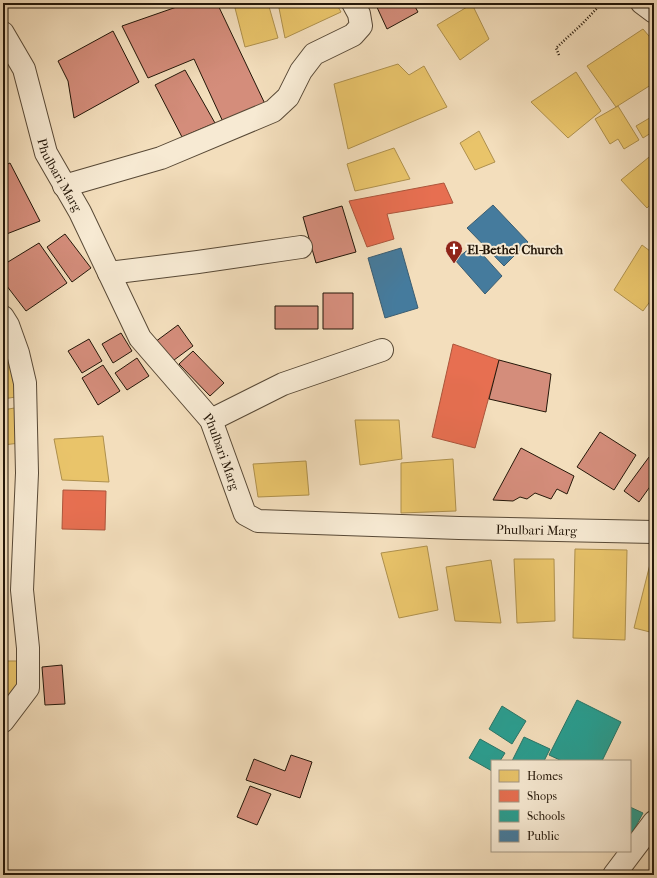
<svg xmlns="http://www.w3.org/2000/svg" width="657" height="878" font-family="'IM FELL French Canon',serif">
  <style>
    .homes { fill: #e9c46a; stroke: #ae904d }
    .shops { fill: #e76f51; stroke: #ac553b }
    .schools { fill: #2a9d8f; stroke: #287567 }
    .public { fill: #457b9d; stroke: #3b5d71 }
    .building { fill: #d48d7b; stroke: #241709 }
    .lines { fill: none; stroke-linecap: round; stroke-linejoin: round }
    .street-casing { stroke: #584936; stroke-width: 24 }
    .path { stroke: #241709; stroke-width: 2.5; stroke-dasharray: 1 2; stroke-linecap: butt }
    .street { stroke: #f7ead3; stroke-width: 22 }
    .labels { text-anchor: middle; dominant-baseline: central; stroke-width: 4; stroke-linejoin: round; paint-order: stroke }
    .street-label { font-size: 13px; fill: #241709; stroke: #f7ead3 }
    .poi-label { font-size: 13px; font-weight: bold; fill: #241709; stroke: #f7ead3; text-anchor: start }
  </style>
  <rect width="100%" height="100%" fill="#f3debc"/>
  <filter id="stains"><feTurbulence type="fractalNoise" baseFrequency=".005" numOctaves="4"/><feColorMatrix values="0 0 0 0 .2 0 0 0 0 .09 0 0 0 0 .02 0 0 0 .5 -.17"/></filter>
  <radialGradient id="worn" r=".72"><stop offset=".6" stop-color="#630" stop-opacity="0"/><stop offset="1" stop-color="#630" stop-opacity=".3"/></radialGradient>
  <path class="homes" d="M252 3H268L278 38 245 47 235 8Z
    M278 3H336L341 12 285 38Z
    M472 4 489 39 460 60 437 25Z
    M643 29 654 42V83L616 107 587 66Z
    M398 64 409 75 424 66 447 107 348 149 334 84Z
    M576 72 601 111 568 138 531 102Z
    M618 106 639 140 624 149 618 139 610 144 595 119Z
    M653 116 654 118V131L643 138 636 126Z
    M479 131 495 162 475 170 460 143Z
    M394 148 410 179 355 191 347 164Z
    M654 153V201L647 208 621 180Z
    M642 245 654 254V296L643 311 614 290Z
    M12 351 22 396 3 399V352Z
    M20 407V443L3 445V410Z
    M355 420H399L402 459 360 465Z
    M103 436 109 482 62 480 54 439Z
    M453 459 456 511 401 513V463Z
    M306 461 309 495 258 497 253 464Z
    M427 546 438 610 399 618 381 553Z
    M575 549 627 550 625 640 573 638Z
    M514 559H554L555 621 517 623Z
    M491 560 501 623 455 621 446 567Z
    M651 560 654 561V633L634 628Z
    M3 661H23V682L3 713Z"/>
  <path class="shops" d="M444 183 453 203 387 214 394 239 367 247 349 201Z
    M453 344 499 360 475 448 432 437Z
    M63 490 106 491 105 530 62 529Z"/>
  <path class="schools" d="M577 700 621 722 602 761H562L549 755Z
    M502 706 526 721 512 744 489 729Z
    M524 737 550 749 544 761H512Z
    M480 739 505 753 500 761H492V771L469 758Z
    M630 807 643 813 630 837Z"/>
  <path class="public" d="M493 205 528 242 504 266 467 228Z
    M474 245 502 276 485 294 455 260Z
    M401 248 418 308 385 318 368 258Z"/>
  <path class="building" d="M188 3H217L266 106 224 124 194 59 148 78 122 26Z
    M375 3H413L418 12 387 29Z
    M113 31 139 82 74 118 68 81 58 61Z
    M185 70 215 123 182 137 155 85Z
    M10 163 40 221 4 235 3 233V166Z
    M342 206 356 252 316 263 303 217Z
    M65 234 91 268 72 282 47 247Z
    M39 243 67 283 26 311 3 281V265Z
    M323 293H353V329H323Z
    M275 306H318V329H275Z
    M178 325 193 346 170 363 155 342Z
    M121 333 132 351 113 363 102 344Z
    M89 339 102 361 82 373 68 351Z
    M193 351 224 383 210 396 179 364Z
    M137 358 149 376 127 390 115 373Z
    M499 360 551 374 546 412 489 399Z
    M103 365 120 391 98 405 82 378Z
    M600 432 636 455 614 490 577 467Z
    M521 448 574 476 567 494 557 489 551 499 535 493 527 499 520 497 513 501 493 500Z
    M649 457 654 461V481L639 502 624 491Z
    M62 665 65 704 45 705 42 667Z
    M291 755 312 762 300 798 246 780 254 759 285 771Z
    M250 786 271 794 257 825 237 817Z"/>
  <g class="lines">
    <g class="street-casing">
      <g id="street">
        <path d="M642 3 654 12"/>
        <path id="s1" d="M3 33 24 69 46 153 80 212 140 338 211 420 245 514 258 521 459 528 654 532"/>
        <path d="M64 186 161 158 273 111 288 97 301 71 314 54 353 35 361 26 359 14 353 3"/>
        <path d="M109 273 198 262 301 247"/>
        <path d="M3 317 8 325 18 353 25 383 27 473 22 590 28 648V688L3 721"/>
        <path d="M211 420 283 384 382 350"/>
        <path d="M614 875 654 822"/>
      </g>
    </g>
    <path class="path" d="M559 55 556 48 582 24 602 3"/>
    <use href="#street" class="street"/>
  </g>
  <defs>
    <g id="church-pin" transform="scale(0.9)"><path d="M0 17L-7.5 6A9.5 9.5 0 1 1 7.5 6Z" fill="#8f2418" stroke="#f7ead3"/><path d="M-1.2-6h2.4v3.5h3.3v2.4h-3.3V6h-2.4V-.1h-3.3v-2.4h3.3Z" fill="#fff"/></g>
  </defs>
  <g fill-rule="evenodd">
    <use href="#church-pin" x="454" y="249"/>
  </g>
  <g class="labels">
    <g class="street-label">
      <text stroke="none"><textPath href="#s1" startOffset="154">Phulbari Marg</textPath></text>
      <text stroke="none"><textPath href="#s1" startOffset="478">Phulbari Marg</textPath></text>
      <text stroke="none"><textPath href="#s1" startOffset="838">Phulbari Marg</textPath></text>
    </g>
    <g class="poi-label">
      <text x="467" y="249">El-Bethel Church</text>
    </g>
  </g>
  <rect width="657" height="878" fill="none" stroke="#f3debc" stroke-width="16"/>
  <rect x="4" y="4" width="649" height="870" fill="none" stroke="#241709" stroke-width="2"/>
  <rect x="8" y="8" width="641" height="862" fill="none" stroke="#241709"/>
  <rect x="491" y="760" width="140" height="92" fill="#f7ead3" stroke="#a39682"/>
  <rect x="499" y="770" width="20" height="12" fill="#e9c46a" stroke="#a39682"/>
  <text x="527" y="780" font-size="12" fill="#241709">Homes</text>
  <rect x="499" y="790" width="20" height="12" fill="#e76f51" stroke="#a39682"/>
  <text x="527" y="800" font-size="12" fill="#241709">Shops</text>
  <rect x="499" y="810" width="20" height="12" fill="#2a9d8f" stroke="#a39682"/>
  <text x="527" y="820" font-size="12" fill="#241709">Schools</text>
  <rect x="499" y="830" width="20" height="12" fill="#457b9d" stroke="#a39682"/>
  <text x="527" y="840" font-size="12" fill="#241709">Public</text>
  <rect width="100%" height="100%" filter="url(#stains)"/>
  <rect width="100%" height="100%" fill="url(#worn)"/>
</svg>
